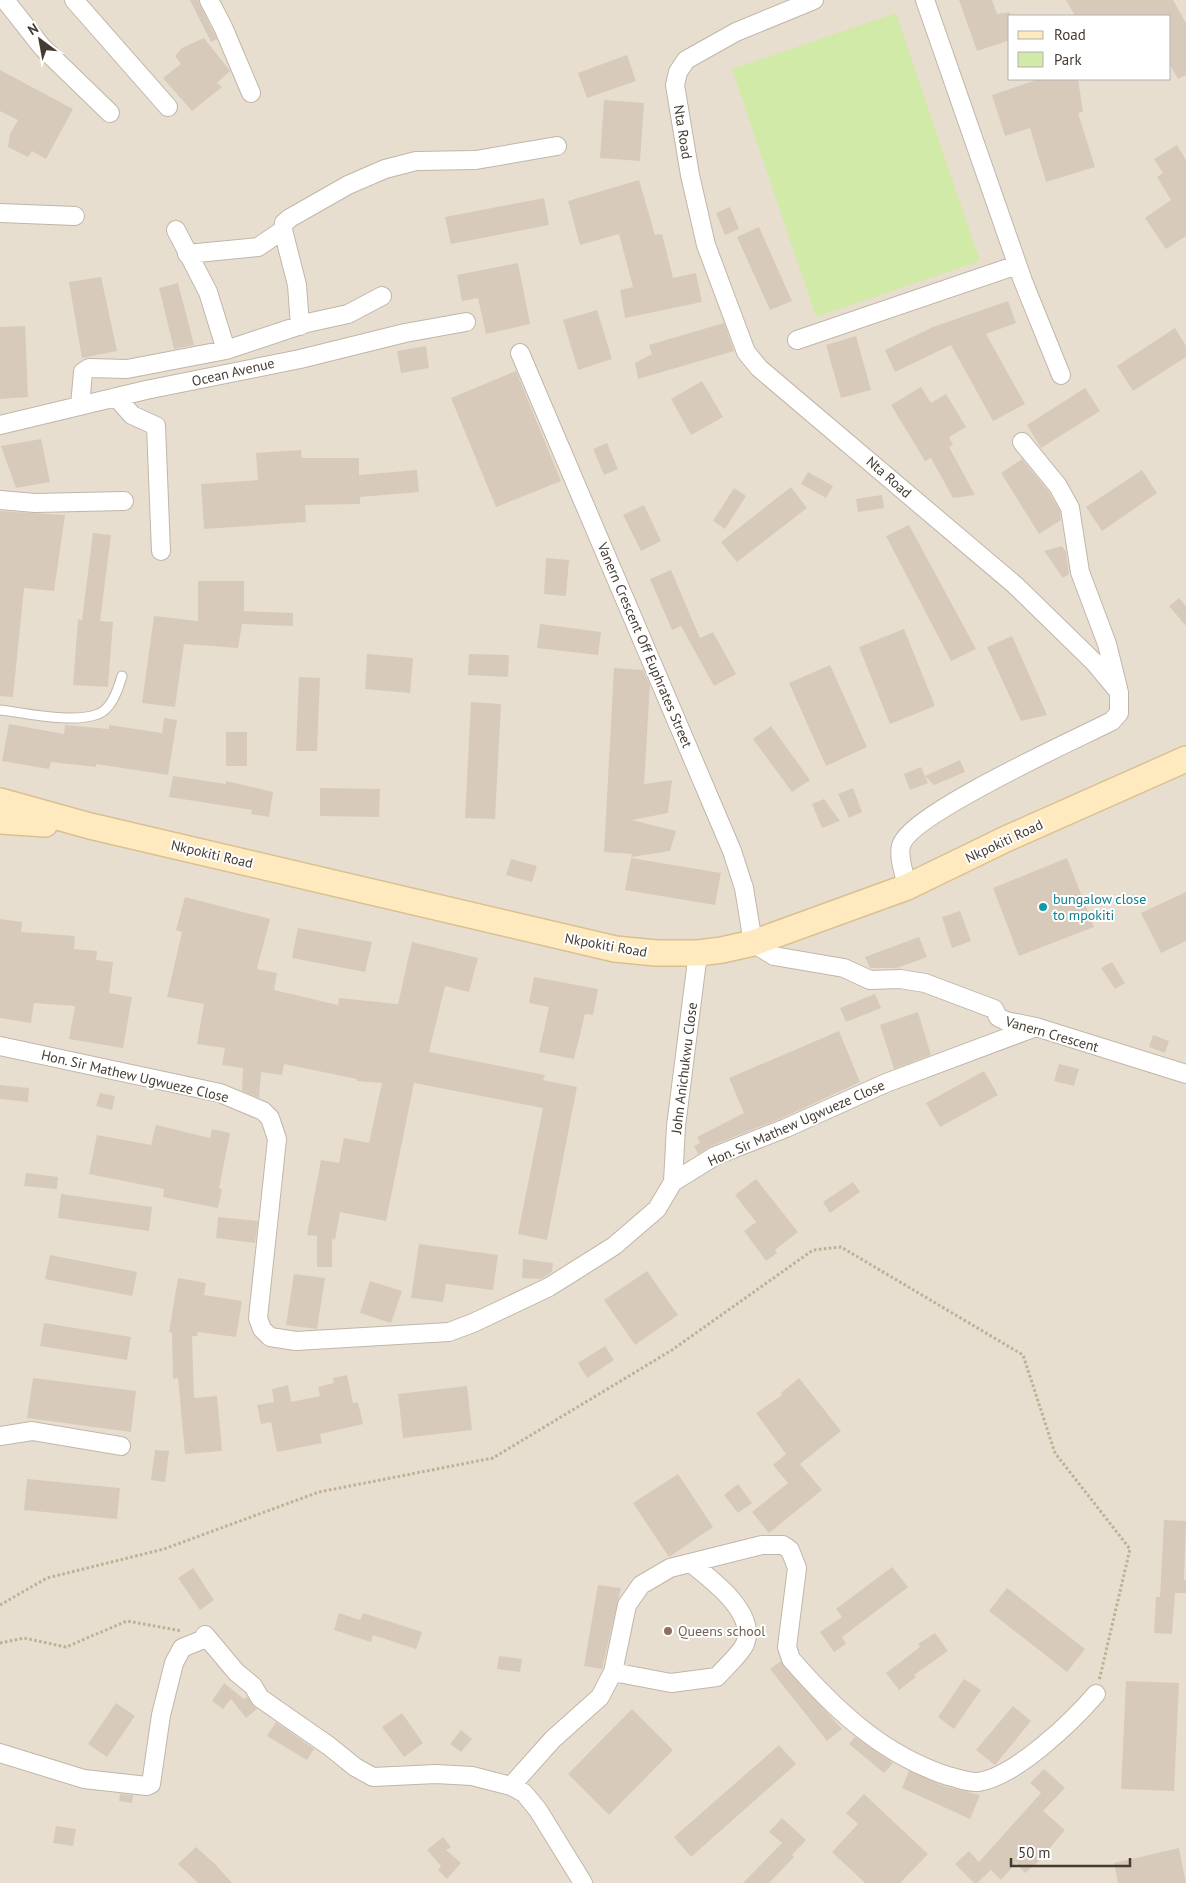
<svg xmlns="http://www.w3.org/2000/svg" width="1186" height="1883" font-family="'PT Sans',sans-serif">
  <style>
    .residential { fill: #e7ded0; fill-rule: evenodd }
    .green { fill: #d2eaa8 }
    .building { fill: #d8caba }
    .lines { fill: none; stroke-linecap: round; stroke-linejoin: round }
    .service-casing { stroke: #c1b6a8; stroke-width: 11 }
    .minor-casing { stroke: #c1b6a8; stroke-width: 20 }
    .secondary-casing { stroke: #d9c091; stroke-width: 28 }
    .path { stroke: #c1ae95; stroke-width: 3; stroke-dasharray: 2.5 2.5; stroke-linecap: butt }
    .service { stroke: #fff; stroke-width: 9 }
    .minor { stroke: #fff; stroke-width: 18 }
    .secondary { stroke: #ffeac0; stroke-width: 25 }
    .culture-dot { fill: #0f9aa8; stroke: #fff; stroke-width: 2 }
    .education-dot { fill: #8d6e63; stroke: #fff; stroke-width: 2 }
    .labels { text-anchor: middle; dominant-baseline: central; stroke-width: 4; stroke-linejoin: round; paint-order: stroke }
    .street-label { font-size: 14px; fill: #443c32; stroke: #fff }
    .culture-label { font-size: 14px; fill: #0d838f; stroke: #fff; text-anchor: start }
    .education-label { font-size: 14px; fill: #785e54; stroke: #fff; text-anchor: start }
  </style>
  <rect width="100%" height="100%" fill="#f2ece2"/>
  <path class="residential" d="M0 0H1186V1883H0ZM1010 16H1170V79H1010Z"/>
  <path class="green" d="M896 13 980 261 816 317 732 69Z"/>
  <path class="building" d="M190 0H198L217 39 211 42Z
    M959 0H992L997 14 1010 12V40L977 51Z
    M1066 0H1173L1186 23V75L1178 79 1170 65V16H1075Z
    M204 38 230 71 217 83 222 87 192 111 163 78 181 64 175 56 182 48Z
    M627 55 636 81 587 98 578 73Z
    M0 70 73 109 46 159 32 151 28 157 8 147 10 134 18 120 0 111Z
    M1039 79H1078L1083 112 1078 113 1095 167 1046 182 1030 128 1005 136 992 95Z
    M604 100 644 103 640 161 600 158Z
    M1177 145 1186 160V236L1166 249 1145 218 1171 200 1157 177 1163 173 1154 159Z
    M639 180 655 235 662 234 673 278 696 273 702 302 625 318 620 290 633 287 619 234 580 245 568 201Z
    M544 198 549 225 451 244 445 217Z
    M730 207 739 229 725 235 716 213Z
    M759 227 792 301 770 310 737 237Z
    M518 263 530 324 486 334 478 298 462 301 457 275Z
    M101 277 117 351 82 358 69 282Z
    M178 283 194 345 174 349 159 288Z
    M1008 301 1016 323 986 334 1025 404 993 421 951 345 895 372 885 350 933 327Z
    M597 310 612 359 578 370 563 320Z
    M724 323 734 351 638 379 635 363 652 354 649 345Z
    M25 326 28 397 0 399V327Z
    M1175 328 1186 346V357L1133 391 1117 366Z
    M856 336 871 390 841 398 826 345Z
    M426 346 429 368 401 373 397 351Z
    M516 371 561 481 496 507 451 398Z
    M702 381 723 417 691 435 671 399Z
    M921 387 931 403 946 394 966 427 949 437 953 445 949 447 975 495 953 498 931 458 925 461 891 405Z
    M1085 388 1100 411 1041 448 1027 425Z
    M41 439 50 482 16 488 1 446Z
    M607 443 618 469 604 475 593 449Z
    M301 450 302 458H359V475L417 470 419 492 360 497V504L305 505 306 522 204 529 201 484 258 480 256 453Z
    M1022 459 1049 492 1060 511 1061 520 1039 534 1001 473Z
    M1142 470 1157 493 1102 531 1086 507Z
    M808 472 833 486 826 498 801 484Z
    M791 487 807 508 737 562 721 542Z
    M734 488 746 496 725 529 713 521Z
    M882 495 884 508 858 512 856 499Z
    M644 505 661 541 641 551 623 515Z
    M0 511 65 515 54 591 24 588 13 697 0 696Z
    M909 525 976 649 951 661 886 536Z
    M93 533 111 535 100 621 113 622 108 687 73 685 78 619 82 620Z
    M1062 546 1066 552 1069 574 1063 578 1044 551Z
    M546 558 569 560 566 596 544 594Z
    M671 570 700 638 713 632 736 674 714 686 681 626 672 630 650 579Z
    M198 581H244V611L293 613V626L242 624 238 648 184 644 175 707 142 703 154 616 198 621Z
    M1179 598 1186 606V626L1169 606Z
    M540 624 601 632 598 655 537 648Z
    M904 629 935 706 890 724 859 647Z
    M1012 636 1047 715 1021 721 987 647Z
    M367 654 413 658 410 693 365 689Z
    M469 654 509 655 508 677 468 675Z
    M830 665 867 747 826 766 789 683Z
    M614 668 643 670 650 685 644 784 672 780 668 813 632 820 676 831 670 851 631 857 632 854 604 852Z
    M299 677 320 678 317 751H296Z
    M471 702 501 704 495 819 465 818Z
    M164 718 177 720 168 775 96 764V767L51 762 49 769 2 761 9 724 64 734 65 725 109 729V725L162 733Z
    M771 726 810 780 792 792 753 739Z
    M226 732H247V766H226Z
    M960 760 965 772 934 785 925 776Z
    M921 767 928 783 910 790 904 774Z
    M173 776 226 784V781L273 792 269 817 251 814 252 810 169 797Z
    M320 788 380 789 379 817 320 816Z
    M853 788 862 812 849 818 838 794Z
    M824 799 840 821 822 828 812 804Z
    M631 858 721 873 715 905 625 890Z
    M1067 858 1094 927 1019 956 993 888Z
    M511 859 537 866 532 882 506 875Z
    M1186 892V941L1161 953 1141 913Z
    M185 897 270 919 257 969 277 973 274 990 338 1005 339 998 398 1004 412 942 478 958 469 992 445 986 429 1052 545 1075 543 1080 577 1087 547 1240 518 1234 543 1108 414 1083 386 1221 340 1212 335 1240 332 1239V1267H317V1236L307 1235 321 1160 339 1163 344 1138 369 1143 382 1083 357 1081V1079L284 1064 282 1075 261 1072 259 1098 242 1091 243 1068 222 1065 225 1048 197 1044 204 1004 167 997 182 932 176 930Z
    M960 911 971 941 952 948 942 917Z
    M0 919 22 922 21 932 75 936 74 949 97 951 96 960 113 962 109 993 132 997 123 1048 69 1039 75 1006 34 1003 31 1023 0 1018Z
    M298 928 372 942 365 972 292 958Z
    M919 937 927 957 897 968H870L865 957Z
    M1112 962 1125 983 1115 989 1101 968Z
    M534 977 598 989 593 1015 585 1014 574 1059 539 1052 549 1007 529 1003Z
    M875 994 881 1008 846 1022 840 1008Z
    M918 1012 931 1055 894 1069 880 1025Z
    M839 1031 860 1082 782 1118 711 1146 698 1154 694 1146 700 1143 697 1137 744 1113 729 1078Z
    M1153 1035 1169 1041 1165 1053 1149 1047Z
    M1059 1064 1079 1069 1074 1086 1054 1081Z
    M984 1071 998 1095 940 1127 926 1103Z
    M0 1085 29 1088 28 1102 0 1099Z
    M100 1093 115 1096 112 1110 96 1106Z
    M156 1125 210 1138 212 1129 230 1133 219 1188 222 1189 218 1208 163 1197 164 1189 89 1174 97 1135 151 1145Z
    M26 1173 58 1177 57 1189 24 1186Z
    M756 1179 798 1232 775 1250 777 1253 766 1261 744 1231 756 1222 735 1195Z
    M853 1182 860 1192 830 1213 823 1202Z
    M61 1194 152 1207 149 1231 58 1218Z
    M218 1217 258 1221 255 1243 216 1238Z
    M419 1244 498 1255 493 1290 446 1284 443 1302 411 1298Z
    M50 1255 137 1272 132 1296 45 1279Z
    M523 1259 553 1263 552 1272 541 1279 522 1278Z
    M647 1271 678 1315 635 1345 604 1300Z
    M294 1274 325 1278 317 1329 286 1325Z
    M178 1278 206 1283 204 1295 242 1301 236 1337 198 1332 197 1336H192L194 1398 217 1396 222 1451 185 1454 178 1378 173 1379 172 1333 169 1332Z
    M370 1281 402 1291 391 1323 360 1313Z
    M44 1323 131 1337 127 1360 40 1346Z
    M605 1346 614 1360 587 1378 578 1363Z
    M347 1375 353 1403 358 1402 363 1424 320 1434 322 1443 277 1452 271 1422 261 1424 257 1405 274 1402 272 1389 288 1385 291 1402 320 1396 318 1387 334 1383 333 1378Z
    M33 1378 136 1391 131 1432 27 1418Z
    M799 1378 841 1431 800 1464 822 1490 769 1533 752 1512 788 1483 773 1465 786 1454 756 1413 782 1395 781 1393Z
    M467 1386 472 1430 403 1438 398 1394Z
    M155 1450 169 1451 165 1482 151 1480Z
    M678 1474 713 1527 669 1557 633 1503Z
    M27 1479 120 1488 117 1519 24 1510Z
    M738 1484 752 1503 738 1513 724 1495Z
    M1164 1520 1186 1521 1184 1580H1186V1593H1175L1172 1634 1154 1633 1156 1597H1160Z
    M892 1567 908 1587 842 1637 846 1644 834 1652 820 1632 842 1617 836 1609Z
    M193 1568 214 1600 200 1610 178 1578Z
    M598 1585 621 1588 602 1669 584 1666Z
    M1007 1588 1085 1649 1067 1672 989 1611Z
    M339 1613 360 1620 363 1613 422 1632 416 1649 373 1635 371 1642 334 1630Z
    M935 1633 948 1651 914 1675 916 1677 899 1690 886 1673 920 1647 918 1644Z
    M499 1656 522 1659 520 1672 497 1669Z
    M781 1661 842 1729 827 1741 770 1669Z
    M964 1679 981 1690 954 1729 938 1717Z
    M1126 1681 1179 1683 1174 1791 1121 1789Z
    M224 1683 244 1699 247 1697 257 1709 246 1718 231 1699 223 1709 212 1701Z
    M116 1703 135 1716 107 1757 88 1744Z
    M1013 1706 1031 1721 995 1765 976 1750Z
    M632 1709 673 1750 609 1815 568 1774Z
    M402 1713 423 1743 404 1757 382 1727Z
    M276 1722 314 1749 307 1760 267 1736Z
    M461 1730 472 1739 461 1752 450 1744Z
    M855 1737 893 1763 884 1773 849 1744Z
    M779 1745 796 1764 691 1857 674 1837Z
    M1044 1769 1065 1788 1043 1811 1065 1830 1037 1863 1025 1873 1016 1863 1001 1880 991 1870 977 1883H974L955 1864 969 1851 979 1862 1041 1793 1030 1783Z
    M909 1771 944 1786 980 1795 970 1819 902 1788Z
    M120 1794 133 1795 132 1803 119 1801Z
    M864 1794 928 1854 900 1883H865L832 1852 858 1824 846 1813Z
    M782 1818 806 1840 792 1855 794 1857 769 1883H743L782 1843 769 1832Z
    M56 1826 76 1829 73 1846 53 1843Z
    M443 1837 451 1847 446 1850 461 1863 447 1879 438 1870 441 1866 427 1850Z
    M196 1847 215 1864 232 1883H198L178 1864Z
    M1179 1848 1186 1883H1118L1114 1863Z"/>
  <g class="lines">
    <g class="service-casing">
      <path id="service" d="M0 710C27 713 73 724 98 714 112 709 118 689 122 676"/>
    </g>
    <g class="minor-casing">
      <path id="minor" d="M5 0 42 47 110 113
        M74 0 168 107
        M209 0 223 27 251 93
        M814 0 736 32 686 60 678 72 675 85 690 175 706 245 746 352 759 368 1015 585 1094 662 1119 692V713L1112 721C1077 739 909 814 901 846 898 858 905 875 907 887
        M925 0 1023 281 1061 375
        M0 213 75 216
        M176 230 208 292 226 350
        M187 254 258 247 283 230
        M300 326 297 285 283 230 284 223 290 218 348 185 385 169 416 161 476 160 557 146
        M797 340 1017 265
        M520 353 732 851 744 888 753 943 774 956 844 968 870 980 900 979 925 983 994 1009 998 1017 1006 1021 1036 1027 1186 1074
        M116 397 132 415 156 426 161 551
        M80 406 83 372 89 368 127 369 226 350 307 323 348 314 382 296
        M0 425 146 390 300 359 405 333 466 322
        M1022 442 1058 486 1070 508 1080 572 1107 644 1118 688
        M0 500 35 503 124 501
        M0 1046 220 1093 263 1111 270 1118 277 1139 258 1318 262 1329 270 1337 296 1341 449 1332 473 1323 549 1287 614 1246 657 1209 673 1182 715 1156 786 1128 886 1083 1036 1027
        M673 1182 676 1126 698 953
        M0 1436 32 1431 121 1446
        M613 1672 671 1683 717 1677C725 1667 740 1655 745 1644 757 1613 712 1580 692 1564
        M0 1753 84 1779 147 1786 151 1784 161 1715 174 1663 182 1648 204 1639 205 1635 236 1672 253 1686 260 1698 329 1746 355 1767 373 1777 436 1774 472 1776 511 1786 524 1793 538 1810 583 1883
        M511 1786 553 1739 600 1697 613 1672 627 1605 641 1585 670 1568 762 1545H783L790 1550 797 1568 787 1647 791 1659C835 1710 883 1755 948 1776 958 1778 968 1783 978 1782 1015 1777 1073 1721 1096 1694"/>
    </g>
    <g class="secondary-casing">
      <path id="secondary" d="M0 801 90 826 615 949 656 953H698L722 950 753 943 907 887 1008 838 1186 759
        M0 821 45 824"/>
    </g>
    <path class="path" d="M0 1605 47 1578 164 1549 319 1492 493 1458 672 1350 813 1250 841 1247 1023 1355 1055 1453 1130 1549 1099 1681
      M0 1643 24 1638 66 1647 127 1621 182 1631"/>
    <use href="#service" class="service"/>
    <use href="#minor" class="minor"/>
    <use href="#secondary" class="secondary"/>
  </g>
  <circle class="culture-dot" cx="1043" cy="907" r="5"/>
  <circle class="education-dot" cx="668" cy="1631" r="5"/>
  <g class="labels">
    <g class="street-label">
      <text transform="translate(683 132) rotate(81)">Nta Road</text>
      <text transform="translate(233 372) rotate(-13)">Ocean Avenue</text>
      <text transform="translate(889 477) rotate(41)">Nta Road</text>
      <text transform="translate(645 645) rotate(67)">Vanern Crescent Off Euphrates Street</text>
      <text transform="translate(1004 841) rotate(-25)">Nkpokiti Road</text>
      <text transform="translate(212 854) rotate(13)">Nkpokiti Road</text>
      <text transform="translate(606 945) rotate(10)">Nkpokiti Road</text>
      <text transform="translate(1052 1034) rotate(16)">Vanern Crescent</text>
      <text transform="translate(684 1068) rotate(-83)">John Anichukwu Close</text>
      <text transform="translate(135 1076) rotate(13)">Hon. Sir Mathew Ugwueze Close</text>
      <text transform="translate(796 1123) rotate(-24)">Hon. Sir Mathew Ugwueze Close</text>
    </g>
    <g class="culture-label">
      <text x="1053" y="899">bungalow close<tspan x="1053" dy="16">to mpokiti</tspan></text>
    </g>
    <g class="education-label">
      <text x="678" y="1631">Queens school</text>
    </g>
  </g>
  <rect x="1008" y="15" width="162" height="65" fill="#ffffff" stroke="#b4b1ad"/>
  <rect x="1018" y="31" width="25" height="8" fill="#ffeac0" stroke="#b4b1ad"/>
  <text x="1054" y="40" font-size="15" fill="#443c32">Road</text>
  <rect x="1018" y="52" width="25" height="15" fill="#d2eaa8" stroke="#b4b1ad"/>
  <text x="1054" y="65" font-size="15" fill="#443c32">Park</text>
  <g transform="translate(40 40) rotate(328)" stroke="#ffffff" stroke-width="4" paint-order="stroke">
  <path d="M0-4L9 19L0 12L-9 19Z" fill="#443c32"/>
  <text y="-8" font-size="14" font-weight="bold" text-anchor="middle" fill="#443c32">N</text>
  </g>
  <path d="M1011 1858v8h119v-8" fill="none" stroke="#443c32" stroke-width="2.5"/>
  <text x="1018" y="1858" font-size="15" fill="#443c32" stroke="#ffffff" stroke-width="4" paint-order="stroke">50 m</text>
</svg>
